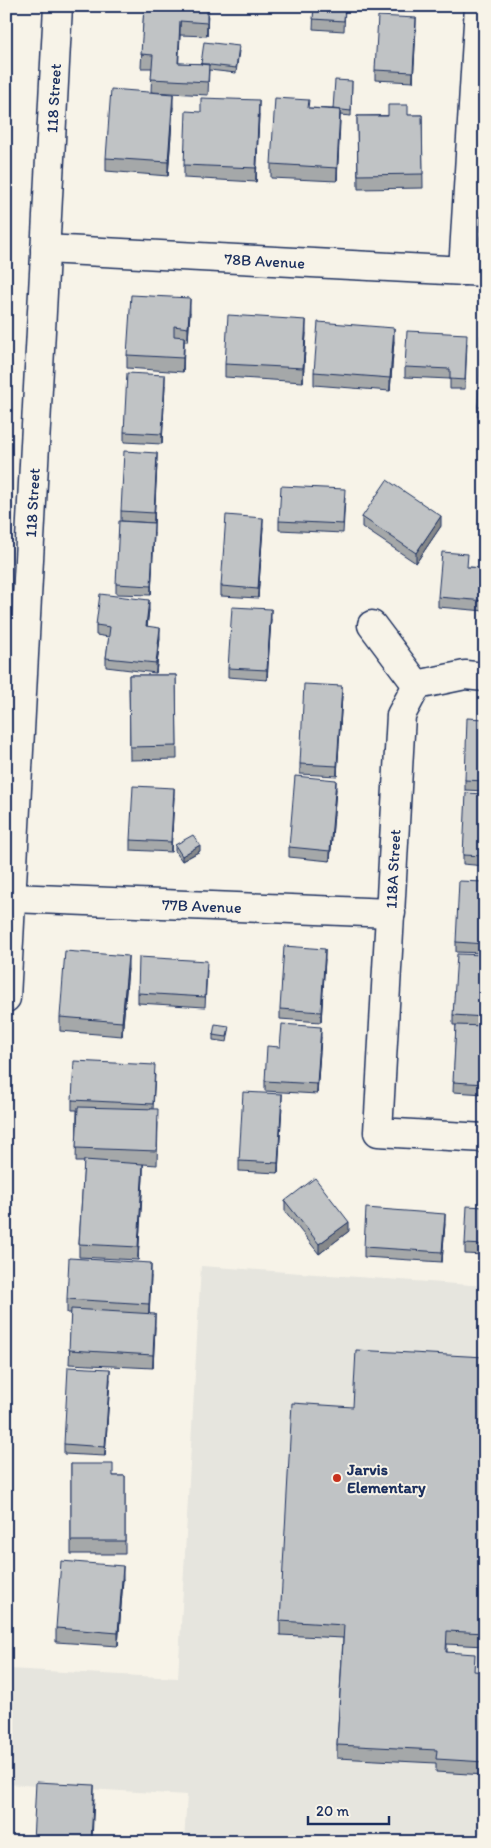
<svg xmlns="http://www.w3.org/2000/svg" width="491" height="1848" font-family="Itim,sans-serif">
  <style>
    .built { fill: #e6e5de }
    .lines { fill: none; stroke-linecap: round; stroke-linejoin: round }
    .minor-casing { stroke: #1b2f5e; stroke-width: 31 }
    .minor { stroke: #f7f3e8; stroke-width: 28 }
    .wall { fill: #a5a8a9; stroke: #1b2f5e }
    .shaded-wall { fill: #86888a; stroke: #1b2f5e }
    .building { fill: #c0c3c5; stroke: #1b2f5e }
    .poi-dot { fill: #c8321e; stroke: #f7f3e8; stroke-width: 2 }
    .labels { text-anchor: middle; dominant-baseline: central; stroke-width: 4; stroke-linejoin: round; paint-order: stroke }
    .street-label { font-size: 16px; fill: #1b2f5e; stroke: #f7f3e8 }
    .poi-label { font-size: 16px; font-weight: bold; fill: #1b2f5e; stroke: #f7f3e8; text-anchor: start }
  </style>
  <rect width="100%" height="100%" fill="#f7f3e8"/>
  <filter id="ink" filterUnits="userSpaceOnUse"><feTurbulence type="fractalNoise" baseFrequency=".02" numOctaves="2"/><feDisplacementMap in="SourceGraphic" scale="10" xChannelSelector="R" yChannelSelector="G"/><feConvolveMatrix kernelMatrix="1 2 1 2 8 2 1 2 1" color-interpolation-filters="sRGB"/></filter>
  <g filter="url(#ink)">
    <path class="built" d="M201 1266 485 1286V1842H184L187 1795 6 1784 8 1669 178 1678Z"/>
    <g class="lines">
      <g class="minor-casing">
        <g id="minor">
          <path id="s1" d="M45 249 485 272"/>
          <path d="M463 271 479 6"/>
          <path d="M372 625 417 685"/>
          <path d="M417 685 401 715 378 1132 485 1138"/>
          <path d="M417 685 465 675 485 677"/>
          <path id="s2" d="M12 898 391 913"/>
          <path id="s3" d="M6 998 58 6"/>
        </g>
      </g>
      <use href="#minor" class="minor"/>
    </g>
    <path class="wall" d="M144 6H208L207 36 180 35 178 63 201 64 239 51 236 73 209 70 208 95 151 92 152 68H141Z
      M314 6H358V7L345 6 344 31 313 29Z
      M416 28 413 82 375 80V70Z
      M352 81 351 116 340 115 337 181 271 178V164L309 108 333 109Z
      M173 107 168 176 106 171V158Z
      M259 114 256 182 184 178V165Z
      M422 115 423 188 358 189 357 116Z
      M190 312 188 341H184L183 372 127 368V355Z
      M306 333 303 382 225 377V364Z
      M485 335V417H478V407Z
      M394 341 390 391 314 385V372Z
      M467 343 465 389H450V379L405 377V367Z
      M165 385 162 444 124 442V432Z
      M157 463 154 523 121 521V511Z
      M345 498 343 533 279 530V521Z
      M362 517 441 526 416 563 362 527Z
      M263 527 258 598 221 596V586Z
      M154 533 151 595 116 594V584Z
      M468 567 485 568V611L438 607V597Z
      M149 610 147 626 160 638 156 673 106 667V658L109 637 96 635V625Z
      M271 619 267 680 228 677V668Z
      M129 675H176L177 759 130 760Z
      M342 695 337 776 300 774V764Z
      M485 719V791L465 790V780Z
      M336 789 330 861 289 857V847Z
      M485 794V866L463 864V855Z
      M174 797 171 852 130 850V840Z
      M175 845 200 851 182 861 175 851Z
      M485 882V953L456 952V942Z
      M485 955V1094L453 1092 456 1025H453V1015Z
      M325 959 321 1022 280 1019V1009Z
      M128 969 122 1036 60 1031V1017Z
      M207 970 205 1007 138 1003V993Z
      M229 1031 227 1042 213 1040V1035Z
      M321 1037 317 1094 265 1091V1081L280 1047Z
      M155 1075 153 1109 158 1123 157 1165 143 1164V1177L138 1260 79 1257V1244L84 1162H76L77 1110H72V1100Z
      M282 1104 278 1173 239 1171V1161Z
      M285 1201 349 1231 319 1254 285 1211Z
      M485 1207V1255L465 1254V1244Z
      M445 1223 442 1262 364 1257V1247Z
      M151 1276 149 1313 155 1327 153 1368 69 1364 71 1313H67V1299Z
      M485 1357V1646L447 1644V1652L475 1672H485V1775L436 1772V1763L337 1758V1745L343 1638 280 1635V1621L353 1407Z
      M110 1379 105 1456 64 1454V1444Z
      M71 1464 113 1476H125V1554H71Z
      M123 1579 118 1646 56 1642V1628Z"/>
    <path class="shaded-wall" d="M207 6H208L207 36Z
      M416 18V28L413 82V72Z
      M180 21V35L178 76V63Z
      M173 94V107L168 176V162Z
      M259 100V114L256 182V168Z
      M340 110V123L337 181V168Z
      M190 298V312L188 341V328Z
      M306 320V333L303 382V368Z
      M394 328V341L390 391V378Z
      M184 337V350L183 372V358Z
      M165 375V385L162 444V434Z
      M157 453V463L154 523V513Z
      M441 516V526L416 563V553Z
      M263 518V527L258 598V589Z
      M154 523V533L151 595V586Z
      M149 600V610L146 636V626Z
      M271 609V619L267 680V670Z
      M160 628V638L156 673V663Z
      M342 686V695L337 776V766Z
      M336 780V789L330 861V851Z
      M174 788V797L171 852V842Z
      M200 845V851L182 861V856Z
      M325 949V959L321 1022V1012Z
      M128 956V969L122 1036V1022Z
      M321 1027V1037L317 1094V1084Z
      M282 1094V1104L278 1173V1163Z
      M143 1164V1177L138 1260V1247Z
      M445 1214V1223L442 1262V1252Z
      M349 1222V1231L319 1254V1244Z
      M151 1263V1276L149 1317V1304Z
      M155 1314V1327L153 1368V1355Z
      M110 1369V1379L105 1456V1447Z
      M123 1566V1579L118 1646V1633Z
      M94 1785V1798L92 1842H91Z"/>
    <path class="building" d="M144 6H207V23L180 21 178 63 209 64 208 82 151 79 153 55 141 54Z
      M314 6H345L344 21 313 19Z
      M378 16 416 18 413 72 375 70Z
      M204 42 239 46 236 68 201 64Z
      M335 80 352 81 351 111 333 109Z
      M111 89 173 94 168 162 106 158Z
      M201 98 259 100 256 168 184 165 186 111 201 112Z
      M275 98 309 100 308 108 340 110 337 168 271 164Z
      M388 105H408V115H422L423 174 358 175 357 116H388Z
      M131 295 190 298 188 328 174 326V336L184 337 183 358 127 355Z
      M228 315 306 320 303 368 225 364Z
      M318 322 394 328 390 378 314 372Z
      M407 331 467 334 465 380 450 379V369L405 367Z
      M481 335H485V407H478Z
      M127 373 165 375 162 434 124 432Z
      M124 451 157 453 154 513 121 511Z
      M387 480 441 516 416 553 362 517Z
      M281 486 345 489 343 524 279 521Z
      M226 515 263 518 258 589 221 586Z
      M119 521 154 523 151 586 116 584Z
      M442 552 468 554 467 567 485 568V601L438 597Z
      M100 594 149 600 146 626 160 628 156 663 106 658 110 627 96 625Z
      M232 607 271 609 267 670 228 668Z
      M129 675H176L177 746 130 747Z
      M304 684 342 686 337 766 300 764Z
      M467 718 485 719V781L465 780Z
      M295 776 336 780 330 851 289 847Z
      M133 786 174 788 171 842 130 840Z
      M466 793 485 794V856L463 855Z
      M193 835 200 845 182 856 175 845Z
      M459 881 485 882V944L456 942Z
      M284 946 325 949 321 1012 280 1009Z
      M65 951 128 956 122 1022 60 1017Z
      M457 954 485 955V1017L453 1015Z
      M139 957 207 961 205 997 138 993Z
      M215 1024 229 1026 227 1037 213 1035Z
      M282 1024 321 1027 317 1084 265 1081 267 1046 280 1047Z
      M456 1025 485 1026V1084L453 1082Z
      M74 1061 155 1065 153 1104 72 1100Z
      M243 1092 282 1094 278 1163 239 1161Z
      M78 1107 158 1109 157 1151 76 1148Z
      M84 1160 143 1164 138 1247 79 1244Z
      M315 1178 349 1222 319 1244 285 1201Z
      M467 1206 485 1207V1245L465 1244Z
      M366 1208 445 1214 442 1252 364 1247Z
      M69 1258 151 1263 149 1304 67 1299Z
      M71 1309 155 1314 153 1355 69 1350Z
      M356 1350 485 1357V1633L447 1631 446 1652 475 1654 474 1671 485 1672V1762L436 1759 437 1750 337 1745 344 1625 280 1621 292 1403 353 1407Z
      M68 1367 110 1369 105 1447 64 1444Z
      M71 1464H113V1476H125V1541H71Z
      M61 1561 123 1566 118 1633 56 1628Z
      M36 1782 94 1785 91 1842H33Z"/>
  </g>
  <circle class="poi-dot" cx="337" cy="1478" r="5"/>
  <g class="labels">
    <g class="street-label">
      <text stroke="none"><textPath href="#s3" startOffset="901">118 Street</textPath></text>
      <text stroke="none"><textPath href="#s1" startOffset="220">78B Avenue</textPath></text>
      <text stroke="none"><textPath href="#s3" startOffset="496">118 Street</textPath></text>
      <text transform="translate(393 869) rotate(-87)">118A Street</text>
      <text stroke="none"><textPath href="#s2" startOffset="190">77B Avenue</textPath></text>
    </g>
    <g class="poi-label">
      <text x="347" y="1469">Jarvis<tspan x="347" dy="18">Elementary</tspan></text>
    </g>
  </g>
  <rect width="491" height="1848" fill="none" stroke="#f7f3e8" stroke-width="25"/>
  <rect x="12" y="12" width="466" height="1823" fill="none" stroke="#1b2f5e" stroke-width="2" filter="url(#ink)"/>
  <path d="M308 1816v8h81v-8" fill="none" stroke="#1b2f5e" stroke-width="2.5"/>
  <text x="316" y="1816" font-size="15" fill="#1b2f5e" stroke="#f7f3e8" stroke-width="4" paint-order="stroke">20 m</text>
</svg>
